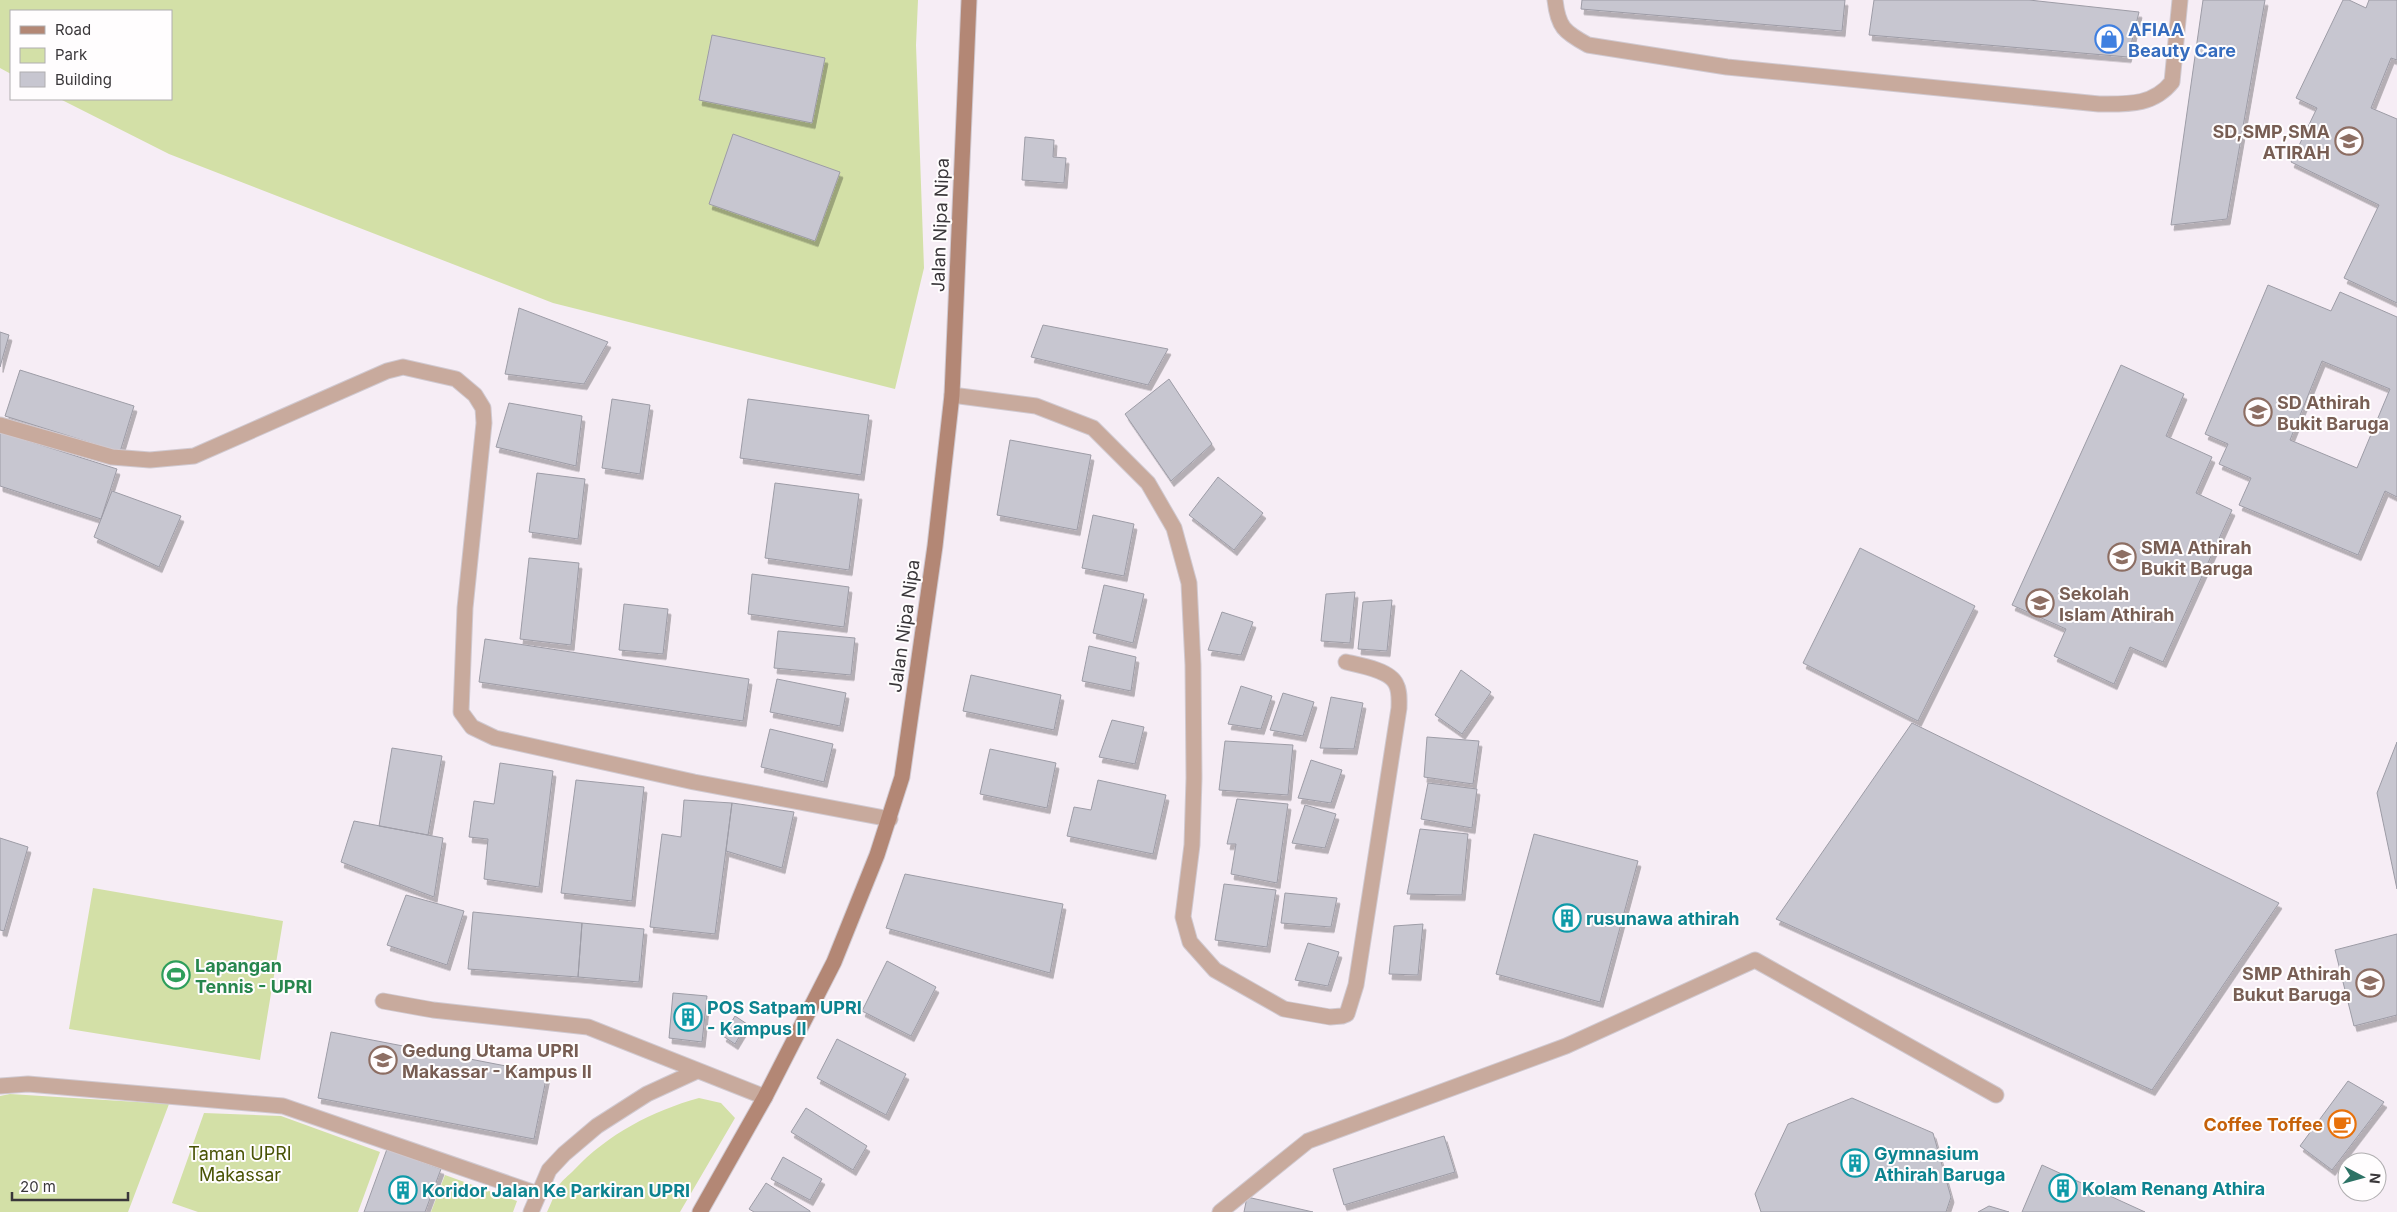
<svg xmlns="http://www.w3.org/2000/svg" width="2397" height="1212" font-family="Inter,sans-serif">
  <style>
    .green { fill: #d3e0a7 }
    .building { fill: #c7c6d0; stroke: #9d9ca6; fill-rule: evenodd; filter: url(#shadow) }
    .lines { fill: none; stroke-linecap: round; stroke-linejoin: round }
    .lane-casing { stroke: #d0c9d0; stroke-width: 17 }
    .street-casing { stroke: #d0c9d0; stroke-width: 17 }
    .secondary-casing { stroke: #d0c9d0; stroke-width: 17 }
    .lane { stroke: #c8aa9d; stroke-width: 15 }
    .street { stroke: #c8aa9d; stroke-width: 15 }
    .secondary { stroke: #b38775; stroke-width: 15 }
    .labels { text-anchor: middle; dominant-baseline: central; stroke-width: 4; stroke-linejoin: round; paint-order: stroke }
    .shop-label { font-size: 18px; font-weight: bold; fill: #366cbe; stroke: #fffdfe; text-anchor: start }
    .education-label { font-size: 18px; font-weight: bold; fill: #785e54; stroke: #fffdfe; text-anchor: start }
    .street-label { font-size: 18px; fill: #3a373a; stroke: #fffdfe }
    .culture-label { font-size: 18px; font-weight: bold; fill: #0d838f; stroke: #fffdfe; text-anchor: start }
    .leisure-label { font-size: 18px; font-weight: bold; fill: #27864d; stroke: #fffdfe; text-anchor: start }
    .food-label { font-size: 18px; font-weight: bold; fill: #c56008; stroke: #fffdfe; text-anchor: end }
    .park-label { font-size: 18px; fill: #495305; stroke: #fffdfe }
  </style>
  <defs>
    <filter id="shadow"><feDropShadow dx="3" dy="5.5" stdDeviation="0" flood-color="#0004"/></filter>
  </defs>
  <rect width="100%" height="100%" fill="#f6edf5"/>
  <path class="green" d="M0 0H918L916 45 924 268 895 389 553 303 169 154 60 99H171V11H11V74L0 68Z
    M93 888 283 921 260 1060 69 1029Z
    M10 1094 169 1104 128 1212H0V1096Z
    M699 1098 721 1103 735 1118 680 1212H547C551 1204 554 1195 558 1187 561 1181 569 1175 574 1170 608 1134 652 1111 699 1098Z
    M204 1113 281 1116 380 1152 358 1212H198L172 1203Z
    M445 1175 517 1201 513 1212H431Z"/>
  <path class="building" d="M1582 0H1845L1842 31 1581 9Z
    M1874 0H2029L2139 12 2128 57 1869 35Z
    M2203 0H2265L2227 219 2171 225Z
    M2343 0H2349L2366 8 2369 0H2397V60L2391 58 2371 108 2397 119V303L2344 278 2379 205 2291 162 2317 108 2296 98Z
    M712 35 825 58 812 123 699 100Z
    M733 134 840 172 815 241 709 204Z
    M1025 137 1054 140 1053 157 1066 158 1064 183 1022 180Z
    M2268 285 2331 311 2340 292 2397 317V497L2385 491 2358 555 2239 505 2251 478 2219 464 2228 444 2205 434ZM2322 361 2390 389 2357 468 2290 440Z
    M519 308 608 342 584 384 505 374Z
    M1043 325 1168 349 1148 385 1031 357Z
    M0 332 9 335 0 367Z
    M2121 365 2184 394 2166 436 2212 457 2196 493 2232 510 2163 662 2130 647 2114 684 2054 656 2066 629 2012 605Z
    M20 370 134 406 120 452 5 416Z
    M1169 379 1212 444 1171 481 1125 414Z
    M612 399 650 405 640 474 602 468Z
    M748 399 869 415 861 475 740 458Z
    M509 403 582 416 576 466 496 447Z
    M0 432 117 469 101 519 0 486Z
    M1010 440 1091 455 1077 530 997 515Z
    M537 473 585 479 578 539 529 532Z
    M1218 477 1263 513 1234 550 1189 515Z
    M775 483 859 494 849 570 765 558Z
    M112 491 181 516 159 567 94 537Z
    M1093 515 1134 524 1124 576 1082 568Z
    M1860 548 1975 606 1918 721 1803 663Z
    M529 558 579 563 571 645 520 639Z
    M752 574 849 587 844 627 748 614Z
    M1104 585 1144 594 1133 643 1093 633Z
    M1355 592 1350 643 1321 641 1326 594Z
    M1392 600 1387 651 1358 649 1363 602Z
    M624 604 668 609 663 654 619 650Z
    M1222 612 1253 622 1241 655 1208 650Z
    M778 631 855 638 851 675 774 668Z
    M485 639 749 679 743 721 479 682Z
    M1089 646 1136 657 1131 691 1082 681Z
    M1461 670 1491 692 1462 734 1435 715Z
    M971 675 1061 695 1054 730 963 711Z
    M777 679 846 693 840 726 770 712Z
    M1241 686 1272 696 1261 729 1228 724Z
    M1283 693 1314 702 1303 736 1270 730Z
    M1331 697 1363 703 1354 749 1320 748Z
    M1112 720 1144 727 1135 764 1099 757Z
    M1912 723 2279 903 2152 1090 1776 919Z
    M770 729 833 744 824 782 761 767Z
    M1427 737 1479 741 1473 784 1424 777Z
    M1225 741 1293 745 1288 795 1219 790Z
    M2397 742V889L2377 793Z
    M392 748 442 756 428 835 379 826Z
    M990 749 1056 763 1047 808 980 794Z
    M1311 760 1342 770 1331 803 1298 798Z
    M500 763 553 771 539 887 484 879 488 839 469 837 474 801 494 804Z
    M576 780 644 787 632 901 561 893Z
    M1098 780 1166 795 1153 854 1067 836 1074 807 1091 810Z
    M1428 783 1477 789 1472 828 1421 819Z
    M1237 799 1288 804 1277 883 1231 874 1236 844H1227Z
    M684 800 732 803 715 934 650 927 662 834 681 837Z
    M732 803 794 812 782 868 726 851Z
    M1305 805 1336 814 1325 848 1292 843Z
    M354 821 443 838 434 897 341 862Z
    M1420 829 1468 834 1462 895 1407 894Z
    M1534 834 1638 861 1600 1002 1496 974Z
    M0 838 28 847 4 931 0 930Z
    M905 874 1063 904 1050 973 886 928Z
    M1224 884 1276 890 1267 947 1215 940Z
    M1285 893 1337 898 1331 927 1281 923Z
    M406 895 464 911 447 965 387 945Z
    M473 912 582 923 578 977 468 969Z
    M582 923 644 929 639 982 578 977Z
    M1423 924 1418 975 1389 974 1394 926Z
    M2397 934V1015L2354 1026 2335 950Z
    M1308 943 1339 952 1328 986 1295 980Z
    M887 961 936 987 911 1036 862 1011Z
    M673 993 707 996 702 1042 669 1038Z
    M735 1016 747 1024 735 1044 723 1036Z
    M331 1032 547 1074 534 1139 318 1098Z
    M837 1039 906 1074 886 1115 817 1078Z
    M2348 1081 2384 1102 2332 1170 2300 1146Z
    M1852 1098 1933 1133 1951 1197 1946 1212H1761L1755 1194 1788 1124Z
    M806 1108 867 1146 853 1170 791 1132Z
    M1444 1136 1455 1172 1344 1205 1333 1169Z
    M387 1149 441 1169 425 1212H364Z
    M783 1157 822 1179 810 1200 771 1179Z
    M2042 1165 2145 1212H2022Z
    M766 1183 810 1211V1212H754L749 1209Z
    M1247 1197 1313 1212H1244Z
    M1989 1206 2009 1212H1978Z"/>
  <g class="lines">
    <g class="lane-casing">
      <path id="lane" d="M383 1001 433 1010 588 1027 765 1097
        M0 1086 28 1084 283 1106 538 1194
        M531 1212 549 1170 564 1154 597 1126 647 1094 697 1071"/>
    </g>
    <g class="street-casing">
      <path id="street" d="M1555 0C1558 27 1564 32 1588 45L1727 67 2099 104C2127 104 2153 106 2172 82L2180 0
        M952 395 1036 406 1093 428 1148 483 1174 528 1189 583 1193 665 1194 778 1192 845 1183 917 1190 942 1215 970 1284 1009 1330 1017 1342 1016 1347 1014 1356 985 1399 708C1399 700 1400 691 1396 684 1390 670 1359 665 1346 662
        M0 425 112 457 150 460 194 456 387 371 403 367 456 379 475 395 483 408 484 423 465 608 461 712 472 727 495 738 694 782 890 819
        M1220 1212 1308 1141 1566 1046 1755 960 1996 1095"/>
    </g>
    <g class="secondary-casing">
      <path id="secondary" d="M700 1212 765 1097 834 962 877 855 902 777 935 546 952 395 969 0"/>
    </g>
    <use href="#lane" class="lane"/>
    <use href="#street" class="street"/>
    <use href="#secondary" class="secondary"/>
  </g>
  <defs>
    <g id="shop-ring" transform="scale(1.4375)"><circle r="9.5" fill="#fffdfe" stroke="#3f7fe0" stroke-width="1.5"/><path d="M-5-2.5h2.3a2.7 3.5 0 0 1 5.4 0H5L5.5 6h-11ZM-1.5-2.5h3a1.5 2.3 0 0 0-3 0Z" fill="#3f7fe0"/></g>
    <g id="school-ring" transform="scale(1.4375)"><circle r="9.5" fill="#fffdfe" stroke="#8d6e63" stroke-width="1.5"/><path d="M0-5L7-2L0 1L-7-2ZM-4 1L0 2.5L4 1V4Q0 6-4 4Z" fill="#8d6e63"/></g>
    <g id="building-ring" transform="scale(1.4375)"><circle r="9.5" fill="#fffdfe" stroke="#0f9aa8" stroke-width="1.5"/><path d="M-4-6H4V6H1V3H-1V6H-4ZM-2.5-4.3h1.7v1.8h-1.7ZM.8-4.3h1.7v1.8H.8ZM-2.5-1h1.7V.8h-1.7ZM.8-1h1.7V.8H.8Z" fill="#0f9aa8"/></g>
    <g id="stadium-ring" transform="scale(1.4375)"><circle r="9.5" fill="#fffdfe" stroke="#2e9e5b" stroke-width="1.5"/><path d="M0-5a6.5 5 0 1 0 0 10a6.5 5 0 1 0 0-10ZM-3.5-1.8h7v3.6h-7Z" fill="#2e9e5b"/></g>
    <g id="university-ring" transform="scale(1.4375)"><circle r="9.5" fill="#fffdfe" stroke="#8d6e63" stroke-width="1.5"/><path d="M0-5L7-2L0 1L-7-2ZM-4 1L0 2.5L4 1V4Q0 6-4 4Z" fill="#8d6e63"/></g>
    <g id="cafe-ring" transform="scale(1.4375)"><circle r="9.5" fill="#fffdfe" stroke="#e8710a" stroke-width="1.5"/><path d="M-5.5-4.5H6V0H3Q3 3.5 0 3.5H-2.5Q-5.5 3.5-5.5 0ZM3-3.2v2h1.7v-2ZM-6 4.5H4V6H-6Z" fill="#e8710a"/></g>
  </defs>
  <g fill-rule="evenodd">
    <use href="#shop-ring" x="2109" y="39"/>
    <use href="#school-ring" x="2349" y="141"/>
    <use href="#school-ring" x="2258" y="412"/>
    <use href="#school-ring" x="2122" y="557"/>
    <use href="#school-ring" x="2040" y="603"/>
    <use href="#building-ring" x="1567" y="918"/>
    <use href="#stadium-ring" x="176" y="975"/>
    <use href="#school-ring" x="2370" y="983"/>
    <use href="#building-ring" x="688" y="1017"/>
    <use href="#university-ring" x="383" y="1060"/>
    <use href="#cafe-ring" x="2342" y="1124"/>
    <use href="#building-ring" x="1855" y="1163"/>
    <use href="#building-ring" x="2063" y="1188"/>
    <use href="#building-ring" x="403" y="1190"/>
  </g>
  <g class="labels">
    <g class="shop-label">
      <text x="2128" y="29">AFIAA<tspan x="2128" dy="21">Beauty Care</tspan></text>
    </g>
    <g class="education-label">
      <text x="2330" y="131" text-anchor="end">SD,SMP,SMA<tspan x="2330" dy="21">ATIRAH</tspan></text>
      <text x="2277" y="402">SD Athirah<tspan x="2277" dy="21">Bukit Baruga</tspan></text>
      <text x="2141" y="547">SMA Athirah<tspan x="2141" dy="21">Bukit Baruga</tspan></text>
      <text x="2059" y="593">Sekolah<tspan x="2059" dy="21">Islam Athirah</tspan></text>
      <text x="2351" y="973" text-anchor="end">SMP Athirah<tspan x="2351" dy="21">Bukut Baruga</tspan></text>
      <text x="402" y="1050">Gedung Utama UPRI<tspan x="402" dy="21">Makassar - Kampus II</tspan></text>
    </g>
    <g class="street-label">
      <text transform="translate(940 225) rotate(-88)">Jalan Nipa Nipa</text>
      <text transform="translate(904 626) rotate(-82)">Jalan Nipa Nipa</text>
    </g>
    <g class="culture-label">
      <text x="1586" y="918">rusunawa athirah</text>
      <text x="707" y="1007">POS Satpam UPRI<tspan x="707" dy="21">- Kampus II</tspan></text>
      <text x="1874" y="1153">Gymnasium<tspan x="1874" dy="21">Athirah Baruga</tspan></text>
      <text x="2082" y="1188">Kolam Renang Athira</text>
      <text x="422" y="1190">Koridor Jalan Ke Parkiran UPRI</text>
    </g>
    <g class="leisure-label">
      <text x="195" y="965">Lapangan<tspan x="195" dy="21">Tennis - UPRI</tspan></text>
    </g>
    <g class="food-label">
      <text x="2323" y="1124">Coffee Toffee</text>
    </g>
    <g class="park-label">
      <text x="240" y="1153">Taman UPRI<tspan x="240" dy="21">Makassar</tspan></text>
    </g>
  </g>
  <rect x="10" y="10" width="162" height="90" fill="#fffdfe" stroke="#b0aeb0"/>
  <rect x="20" y="26" width="25" height="8" fill="#b38775" stroke="#b0aeb0"/>
  <text x="55" y="35" font-size="15" fill="#3a373a">Road</text>
  <rect x="20" y="48" width="25" height="15" fill="#d3e0a7" stroke="#b0aeb0"/>
  <text x="55" y="60" font-size="15" fill="#3a373a">Park</text>
  <rect x="20" y="72" width="25" height="15" fill="#c7c6d0" stroke="#b0aeb0"/>
  <text x="55" y="85" font-size="15" fill="#3a373a">Building</text>
  <g transform="translate(2362 1177) rotate(96)"><circle r="24" fill="#fffdfe" stroke="#b0aeb0"/>
  <path d="M0-4L9 19L0 12L-9 19Z" fill="#2d7265"/>
  <text y="-8" font-size="14" font-weight="bold" text-anchor="middle" fill="#3a373a">N</text>
  </g>
  <path d="M12 1192v8h116v-8" fill="none" stroke="#3a373a" stroke-width="2.5"/>
  <text x="20" y="1192" font-size="15" fill="#3a373a" stroke="#fffdfe" stroke-width="4" paint-order="stroke">20 m</text>
</svg>
